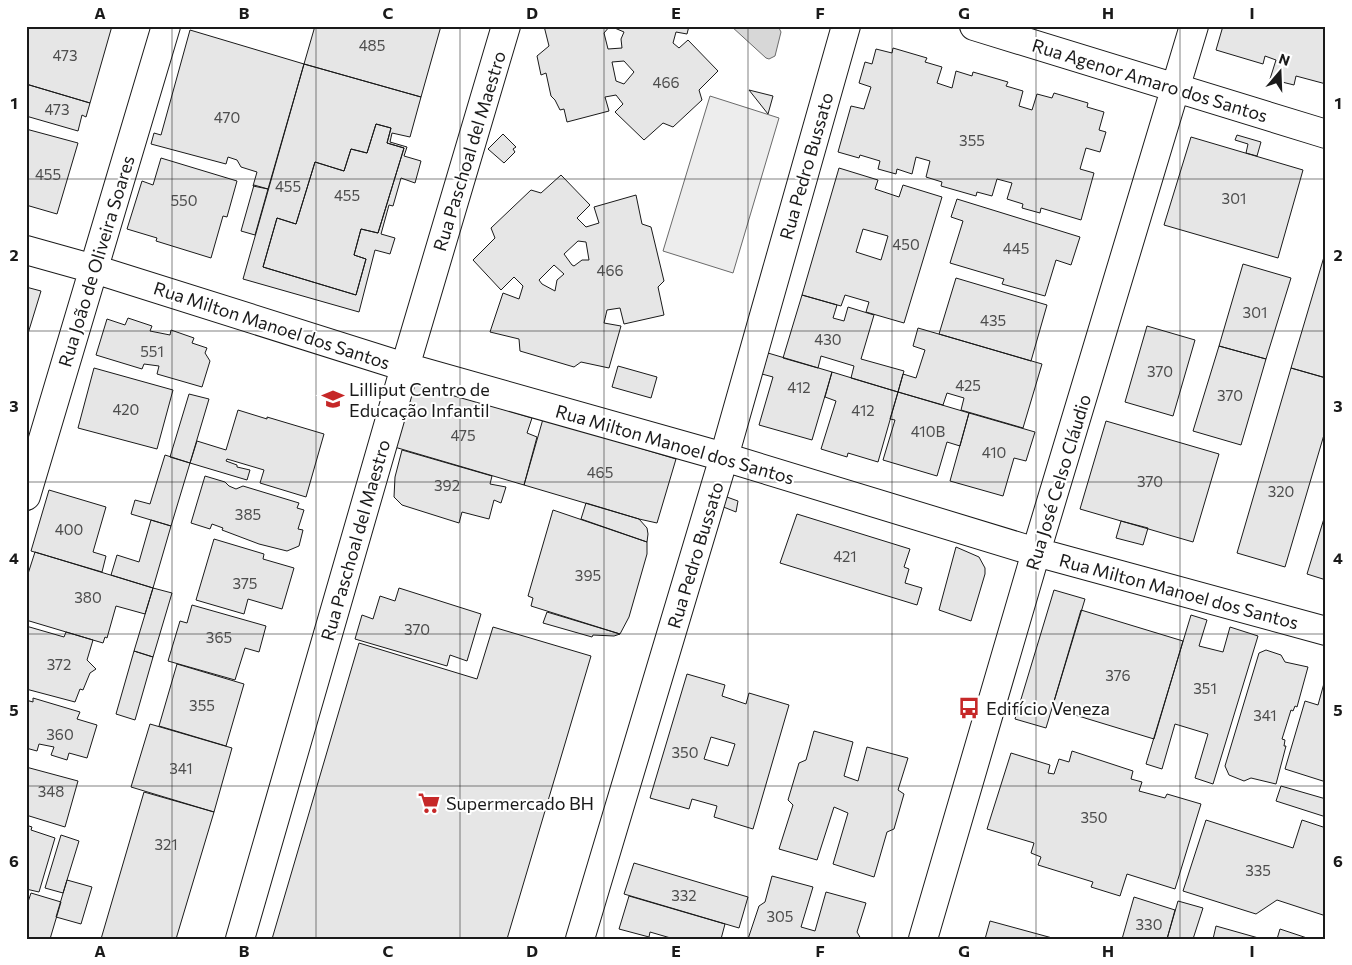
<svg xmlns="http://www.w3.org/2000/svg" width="1352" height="965" font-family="Commissioner,sans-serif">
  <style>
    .green { fill: #ededed; stroke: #6a6a6a }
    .water { fill: #d7d7d7; stroke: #6a6a6a }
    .building { fill: #e6e6e6; stroke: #1a1a1a; fill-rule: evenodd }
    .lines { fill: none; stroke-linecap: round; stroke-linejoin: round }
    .minor-casing { stroke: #1a1a1a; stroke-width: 30 }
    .minor { stroke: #fff; stroke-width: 28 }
    .grid { fill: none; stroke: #1a1a1a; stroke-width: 1; stroke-opacity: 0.55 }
    .labels { text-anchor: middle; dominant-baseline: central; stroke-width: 4; stroke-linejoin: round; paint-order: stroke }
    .number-label { font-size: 15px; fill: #4d4d4d }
    .street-label { font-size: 18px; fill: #1a1a1a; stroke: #fff }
    .poi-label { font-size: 18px; fill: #1a1a1a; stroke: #fff; text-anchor: start }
    .neatline { fill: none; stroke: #1a1a1a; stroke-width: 2 }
    .grid-label { font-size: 16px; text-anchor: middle; font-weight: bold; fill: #1a1a1a }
  </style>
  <rect width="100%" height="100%" fill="#fff"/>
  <path class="green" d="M710 96 779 118 733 273 663 251Z"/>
  <path class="water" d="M731 26H778L781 32 775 56 769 59 766 58Z"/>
  <path class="building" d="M26 26H112L90 103 26 84Z
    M315 26H441L421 97 304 64Z
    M544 26H610L604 33 608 49 622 48 621 39 624 32 610 26H689L687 34 676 32 673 43 679 48 688 40 718 71 699 90 702 100 673 127 663 123 644 140 615 112 623 104 616 95 605 97 609 111 567 122 564 109 560 110 555 100 551 96 546 73 541 75 537 56 549 46ZM624 61 634 72 624 84 616 81 612 62Z
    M1223 26H1326V84L1296 76 1294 85 1270 79 1276 60 1265 56 1263 64 1216 50Z
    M190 30 304 64 268 189 253 186 257 172 241 167 237 160 228 157 226 164 151 144 154 133 161 135Z
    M893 48 927 58 925 62 942 67 937 83 952 88 956 71 972 76 973 72 1008 82 1006 86 1023 91 1019 106 1032 110 1037 94 1052 98 1054 93 1088 103 1087 107 1104 112 1099 130 1106 132 1100 152 1086 148 1080 169 1094 173 1081 220 1041 208 1040 213 1022 208 1023 204 1007 199 1012 183 997 179 992 196 977 192 976 196 941 186 942 182 926 177 930 161 916 157 912 174 897 169 896 174 878 169 880 161 860 155 859 158 838 152 851 106 864 109 871 87 859 83 865 62 872 64 876 49 892 53Z
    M304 64 421 97 410 137 392 133 390 142 407 147 404 156 421 161 415 183 401 178 393 206 389 205 381 234 395 238 390 254 375 250 359 312 243 279ZM376 124 391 128 387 143 404 148 378 233 361 229 354 255 366 259 356 295 263 267 277 218 296 224 315 162 344 171 351 149 367 153Z
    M26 84 90 103 86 117 82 115 78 131 26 116Z
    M749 90 773 96 768 114Z
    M376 124 391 128 387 143 404 148 378 233 361 229 354 255 366 259 356 295 263 267 277 218 296 224 315 162 344 171 351 149 367 153Z
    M26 129 78 143 57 214 26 205Z
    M503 134 516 147 513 149 515 152 504 163 488 149Z
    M1237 135 1261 142 1257 156 1246 153 1248 144 1235 140Z
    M1191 137 1303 170 1278 258 1164 225Z
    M161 158 237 181 227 217 223 216 211 258 156 241 157 238 127 229 142 181 153 185Z
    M839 168 878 180 875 189 899 197 903 185 942 197 904 323 866 312 869 302 845 295 841 306 802 295ZM863 229 888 236 881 260 856 252Z
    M561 175 590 205 577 218 586 227 599 223 594 207 636 195 642 224 651 227 664 281 658 287 664 315 624 324 620 308 607 310 604 323 621 326 609 368 581 362 574 367 520 351 519 339 490 332 503 293 519 299 523 286 514 277 501 290 473 260 495 238 491 228 531 190 541 193ZM578 241 586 242 589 260H582L574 266 572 265 564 254ZM554 265 564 274 557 280 555 291 542 284 539 280Z
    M254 185 268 189 255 235 241 231Z
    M957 199 1080 237 1071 265 1056 260 1045 296 1002 284 1004 279 950 263 963 221 951 217Z
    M1326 250V378L1291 368Z
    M1243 264 1291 278 1266 359 1219 346Z
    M956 278 1047 305 1031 361 939 334Z
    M26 287 41 291 26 340Z
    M802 295 837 305 833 318 844 321 848 307 874 315 861 359 904 371 898 392 851 378 854 366 821 356 818 368 783 358Z
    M128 318 152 326 150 331 170 335 171 330 194 338 192 343 207 348 205 353 210 361 202 387 157 374 159 366 144 364 142 369 96 355 107 319 125 325Z
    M1147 326 1195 340 1173 416 1125 402Z
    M918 328 1042 364 1023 428 961 410 964 398 947 393 943 405 898 392 903 374 916 378 925 350 913 346Z
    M1219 346 1266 359 1241 445 1193 431Z
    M768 353 832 372 812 440 759 425 773 377 762 374Z
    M618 366 657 377 651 398 612 387Z
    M94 368 173 390 157 449 78 428Z
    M1291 368 1326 378V428L1285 567 1237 553Z
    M832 372 898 392 878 462 848 453 847 457 821 449 836 401 825 397Z
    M417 383 532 418 527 433 537 437 524 485 391 446 408 389Z
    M898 392 969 413 960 446 947 442 937 476 883 460 895 420 890 419Z
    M189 394 209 399 190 463 170 457Z
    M238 410 267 419V417L324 434 306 497 260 483 264 470 227 459 226 461 237 465V467L250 470 247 480 190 463 197 441 226 450Z
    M969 413 1035 432 1026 461 1014 458 1003 496 950 481Z
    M543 419 676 459 657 523 639 519 524 485Z
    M1106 421 1219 454 1193 542 1080 509Z
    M402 450 492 476 490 484 506 487 501 503 494 500 489 519 462 512 459 523 402 505 394 497 395 477Z
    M165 455 190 463 171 526 131 514 135 500 150 504Z
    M205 476 225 482 229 486 236 489 243 486 299 503 297 508 304 510 298 529 303 530 299 546 287 551 259 544 222 530 223 528 212 524 210 529 191 523Z
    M49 490 106 507 93 552 106 556 102 572 31 551Z
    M724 496 738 501 736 512 721 506Z
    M586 503 639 519 647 528 648 534 647 542 581 519Z
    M553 510 647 542V554L629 617 620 634 531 606 533 598 528 596Z
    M1326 512V580L1307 574Z
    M797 514 910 549 904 567 909 569 905 583 922 588 917 605 780 563Z
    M151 520 171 526 153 588 111 575 117 555 139 562Z
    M1121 521 1148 528 1143 545 1116 538Z
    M214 539 264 554 263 559 294 568 282 609 248 599 244 614 196 600Z
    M956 547 979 557 985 568V574L971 621 939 610Z
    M35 552 153 588 145 614 116 606 107 638 105 637 103 643 26 620V580Z
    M153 588 172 593 153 657 134 651Z
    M399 588 481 614 467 661 450 655 447 666 355 639 362 615 373 619 380 596 395 601Z
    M1054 590 1085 599 1046 728 1015 719Z
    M192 605 266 626 259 652 245 648 235 680 168 661 180 621 187 623Z
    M1081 610 1183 641 1154 739 1052 708Z
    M547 612 620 634 614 636 593 635 592 637 543 623Z
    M1191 615 1207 620 1199 646 1223 652 1230 627 1258 636 1213 784 1195 778 1208 734 1175 724 1162 769 1146 764Z
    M26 626 64 637 66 632 93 640 87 660 96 669 90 673 83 690 80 689 75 702 26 689Z
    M493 627 591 656 507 939H272L359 643 477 679Z
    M1266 650 1281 655 1285 662 1308 667 1297 707 1295 706 1293 711 1291 710 1282 739 1285 740 1284 746H1286L1276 784 1251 778 1244 781 1229 775 1225 766 1259 653Z
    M134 651 153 657 135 720 116 714Z
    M177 664 244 684 226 746 159 726Z
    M687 674 725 685 722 696 746 704 749 693 789 705 753 829 714 817 717 806 692 799 689 809 650 798ZM711 737 735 744 728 766 704 759Z
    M1326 676V782L1285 769 1305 701 1318 705Z
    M33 698 80 712 77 719 97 725 87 758 69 753 67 760 51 755 54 747 39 744 37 751 26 748V700L33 702Z
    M150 724 232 748 214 812 131 787Z
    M814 731 853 742 844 776 858 781 867 747 908 758 898 790 904 794 894 829 887 832 874 877 833 864 848 813 834 807 817 860 779 849 793 805 788 800 799 763 806 760Z
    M1072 751 1133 771 1131 779 1142 782 1139 791 1165 798 1167 794 1201 804 1175 889 1127 874 1120 896 1091 887 1093 882 1038 865 1041 857 1031 853 1034 843 987 829 1011 753 1050 765 1048 773 1054 774 1059 759 1069 762Z
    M26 767 78 781 65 827 26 815Z
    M1281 786 1326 799V817L1276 801Z
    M144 792 214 812 176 939H101Z
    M1206 820 1293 848 1302 820 1326 828V916L1277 900 1256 914 1183 891Z
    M26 825 32 827 31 830 55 838 39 892 26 889Z
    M61 835 79 841 63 893 45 888Z
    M634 863 748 897 739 928 624 894Z
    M772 876 813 887 801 927 815 931 826 892 866 903 857 932 861 939H748L759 906 765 902Z
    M67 880 92 887 81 924 56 917Z
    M31 893 61 902 50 939H26V908Z
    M629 896 725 924 721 939H674L650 932 649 937 619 929Z
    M1134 897 1175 910 1167 939H1122Z
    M1178 901 1203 908 1193 939H1167Z
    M990 921 1056 939H985Z
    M1216 926 1262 939H1213Z
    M1280 929 1310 939H1277Z"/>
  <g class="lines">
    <g class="minor-casing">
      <path id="minor" d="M974 26 1326 134
        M26 250 94 269 405 367 724 457 1036 552 1326 631
        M26 496 166 26
        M240 939 405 367 506 26
        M580 939 724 457 846 26
        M923 939 1036 552 1194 26"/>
    </g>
    <use href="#minor" class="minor"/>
  </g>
  <path class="grid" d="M172 26V939M316 26V939M460 26V939M604 26V939M748 26V939M892 26V939M1036 26V939M1180 26V939M26 179H1326M26 331H1326M26 482H1326M26 634H1326M26 786H1326"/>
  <defs>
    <g id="school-bare" transform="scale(1.725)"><path d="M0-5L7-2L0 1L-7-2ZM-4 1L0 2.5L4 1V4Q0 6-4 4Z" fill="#c62828" stroke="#fff" stroke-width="2.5" paint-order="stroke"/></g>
    <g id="bus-bare" transform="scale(1.725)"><path d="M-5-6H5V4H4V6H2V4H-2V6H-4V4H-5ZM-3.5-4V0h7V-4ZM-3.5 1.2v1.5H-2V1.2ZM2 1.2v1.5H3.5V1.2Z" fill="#c62828" stroke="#fff" stroke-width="2.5" paint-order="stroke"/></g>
    <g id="supermarket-bare" transform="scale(1.725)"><path d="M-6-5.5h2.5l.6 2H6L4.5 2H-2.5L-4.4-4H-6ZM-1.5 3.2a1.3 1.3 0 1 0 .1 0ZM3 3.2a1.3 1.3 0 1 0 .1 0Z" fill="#c62828" stroke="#fff" stroke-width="2.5" paint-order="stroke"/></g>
  </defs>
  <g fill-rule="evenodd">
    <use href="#school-bare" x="333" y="399"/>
    <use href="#bus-bare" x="969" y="708"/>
    <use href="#supermarket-bare" x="429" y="803"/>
  </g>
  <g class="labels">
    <g class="number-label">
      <text x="372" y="45">485</text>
      <text x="65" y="55">473</text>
      <text x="666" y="82">466</text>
      <text x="57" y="109">473</text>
      <text x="227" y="117">470</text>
      <text x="972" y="140">355</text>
      <text x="48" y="174">455</text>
      <text x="288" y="186">455</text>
      <text x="347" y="195">455</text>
      <text x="1234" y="198">301</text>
      <text x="184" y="200">550</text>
      <text x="906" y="244">450</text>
      <text x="1016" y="248">445</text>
      <text x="610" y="270">466</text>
      <text x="1255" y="312">301</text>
      <text x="993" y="320">435</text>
      <text x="828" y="339">430</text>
      <text x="152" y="351">551</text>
      <text x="1160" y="371">370</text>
      <text x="968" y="385">425</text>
      <text x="799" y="387">412</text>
      <text x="1230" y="395">370</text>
      <text x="126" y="409">420</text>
      <text x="863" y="410">412</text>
      <text x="928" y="431">410B</text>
      <text x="463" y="435">475</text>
      <text x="994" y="452">410</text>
      <text x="600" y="472">465</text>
      <text x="1150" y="481">370</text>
      <text x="447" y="485">392</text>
      <text x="1281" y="491">320</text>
      <text x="248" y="514">385</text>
      <text x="69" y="529">400</text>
      <text x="845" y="556">421</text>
      <text x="588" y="575">395</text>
      <text x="245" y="583">375</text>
      <text x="88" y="597">380</text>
      <text x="417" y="629">370</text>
      <text x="219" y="637">365</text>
      <text x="59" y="664">372</text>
      <text x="1118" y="675">376</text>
      <text x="1205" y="688">351</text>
      <text x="202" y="705">355</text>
      <text x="1265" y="715">341</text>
      <text x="60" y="734">360</text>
      <text x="685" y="752">350</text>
      <text x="181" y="768">341</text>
      <text x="51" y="791">348</text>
      <text x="1094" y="817">350</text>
      <text x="166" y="844">321</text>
      <text x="1258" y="870">335</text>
      <text x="684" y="895">332</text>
      <text x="780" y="916">305</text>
      <text x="1149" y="924">330</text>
    </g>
    <g class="street-label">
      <text transform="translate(1150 80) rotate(17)">Rua Agenor Amaro dos Santos</text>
      <text transform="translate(469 151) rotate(-73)">Rua Paschoal del Maestro</text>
      <text transform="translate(806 166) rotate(-74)">Rua Pedro Bussato</text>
      <text transform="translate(96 261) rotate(-73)">Rua João de Oliveira Soares</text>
      <text transform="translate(272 325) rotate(18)">Rua Milton Manoel dos Santos</text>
      <text transform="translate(675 444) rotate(16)">Rua Milton Manoel dos Santos</text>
      <text transform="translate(1058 482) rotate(-73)">Rua José Celso Cláudio</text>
      <text transform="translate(355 540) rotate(-74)">Rua Paschoal del Maestro</text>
      <text transform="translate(695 555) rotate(-73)">Rua Pedro Bussato</text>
      <text transform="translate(1179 591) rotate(15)">Rua Milton Manoel dos Santos</text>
    </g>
    <g class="poi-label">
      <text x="349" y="389">Lilliput Centro de<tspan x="349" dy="21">Educação Infantil</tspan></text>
      <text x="986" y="708">Edifício Veneza</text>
      <text x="446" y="803">Supermercado BH</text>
    </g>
  </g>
  <rect width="1352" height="965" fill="none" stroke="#ffffff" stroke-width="55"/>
  <g transform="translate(1280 72) rotate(19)" stroke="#ffffff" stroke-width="4" paint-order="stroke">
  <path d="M0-4L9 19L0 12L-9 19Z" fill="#1a1a1a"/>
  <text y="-8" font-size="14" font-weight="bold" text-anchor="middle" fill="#1a1a1a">N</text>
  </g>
  <rect x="28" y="28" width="1296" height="910" class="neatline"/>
  <g class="grid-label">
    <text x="100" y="19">A</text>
    <text x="244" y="19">B</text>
    <text x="388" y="19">C</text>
    <text x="532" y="19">D</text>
    <text x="676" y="19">E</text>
    <text x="820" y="19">F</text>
    <text x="964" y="19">G</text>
    <text x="1108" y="19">H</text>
    <text x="1252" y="19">I</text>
    <text x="14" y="109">1</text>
    <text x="1338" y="109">1</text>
    <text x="14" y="261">2</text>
    <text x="1338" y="261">2</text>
    <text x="14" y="412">3</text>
    <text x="1338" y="412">3</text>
    <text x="14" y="564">4</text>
    <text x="1338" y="564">4</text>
    <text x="14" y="716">5</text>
    <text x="1338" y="716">5</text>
    <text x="14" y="867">6</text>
    <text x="1338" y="867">6</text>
    <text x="100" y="957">A</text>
    <text x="244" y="957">B</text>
    <text x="388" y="957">C</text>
    <text x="532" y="957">D</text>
    <text x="676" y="957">E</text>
    <text x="820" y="957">F</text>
    <text x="964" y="957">G</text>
    <text x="1108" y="957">H</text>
    <text x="1252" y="957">I</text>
  </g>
</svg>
